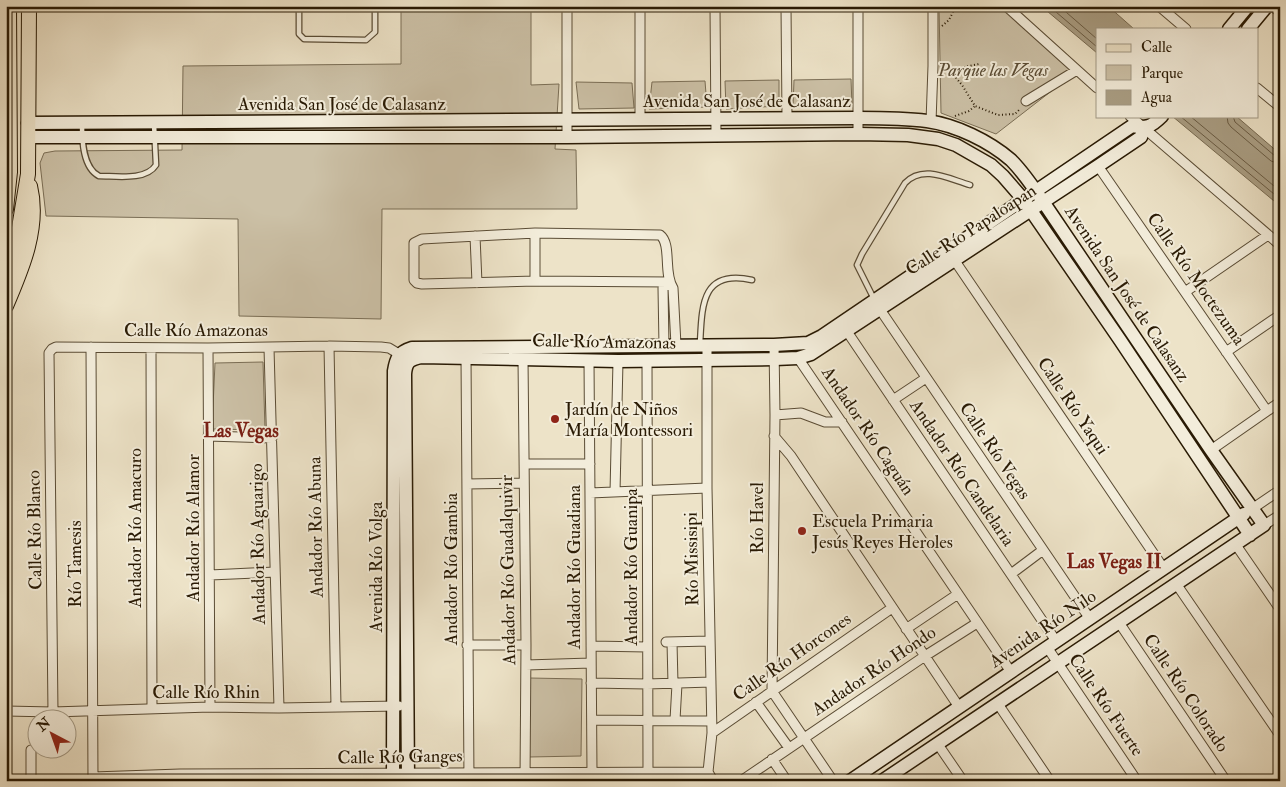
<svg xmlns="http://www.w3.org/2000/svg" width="1286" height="787" font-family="'IM FELL Double Pica',serif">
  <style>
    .green { fill: #ccc1a7; stroke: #7a6e56 }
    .water { fill: #aa9f85; stroke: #766a51 }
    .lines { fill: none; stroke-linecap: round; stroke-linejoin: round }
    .shore { stroke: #6a5c44; stroke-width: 1 }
    .lane-casing { stroke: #5a4c35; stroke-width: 7 }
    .street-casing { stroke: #5a4c35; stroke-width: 11 }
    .secondary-casing { stroke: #291a04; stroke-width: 15 }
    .primary-casing { stroke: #291a04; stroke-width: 16 }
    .path { stroke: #291a04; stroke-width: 2; stroke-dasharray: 1 2.5; stroke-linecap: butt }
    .lane { stroke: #f3eddb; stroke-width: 4.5 }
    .street { stroke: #f3eddb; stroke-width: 9 }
    .secondary { stroke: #f3eddb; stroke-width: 12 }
    .primary { stroke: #ede3c8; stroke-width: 14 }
    .poi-dot { fill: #8f2418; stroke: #f3eddb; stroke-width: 2 }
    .labels { text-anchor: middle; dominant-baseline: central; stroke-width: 4; stroke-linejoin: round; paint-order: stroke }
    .park-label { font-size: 18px; font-style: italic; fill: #5a4c35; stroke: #f3eddb }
    .street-label { font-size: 18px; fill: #291a04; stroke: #f3eddb }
    .poi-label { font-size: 18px; fill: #291a04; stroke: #f3eddb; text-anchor: start }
    .neighbourhood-label { font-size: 19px; font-weight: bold; fill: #7a1f14; stroke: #f3eddb }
  </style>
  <rect width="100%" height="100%" fill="#ede3c8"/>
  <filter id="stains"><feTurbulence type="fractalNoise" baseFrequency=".004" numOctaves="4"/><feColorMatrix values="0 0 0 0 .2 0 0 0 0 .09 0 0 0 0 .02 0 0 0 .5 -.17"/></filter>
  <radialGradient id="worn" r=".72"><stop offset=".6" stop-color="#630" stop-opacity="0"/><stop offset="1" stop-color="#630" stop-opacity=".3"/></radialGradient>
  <path class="green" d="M401 6H531V85L559 84 555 149 576 150 577 209H382L381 319 239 316 238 219 46 216 40 163 44 153 55 151 182 150 183 66 401 64Z
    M939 6H1000L1076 72 996 134 941 113Z
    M851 79 852 106 793 107 794 80Z
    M779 80V106L726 109 725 81Z
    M705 81 707 107 649 109 652 82Z
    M576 82 632 83 634 108 579 109Z
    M263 362 265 430 212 429 215 363Z
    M530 678 582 679 581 756 529 757Z"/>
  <path class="water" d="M1041 6H1108L1134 29H1097V53Z
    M1172 116H1236L1280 154V206Z"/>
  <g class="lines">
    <path class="shore" d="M1049 6 1097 47
      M1059 6 1097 39
      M1180 116 1280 199
      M1190 116 1280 191
      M1227 116 1228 123 1231 127 1271 161 1280 164
      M1233 116 1235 122 1275 156 1280 157"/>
    <g class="lane-casing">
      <path id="lane" d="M299 6V34L304 39 366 40 375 32V6
        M82 124C82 141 83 168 99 176 116 176 146 181 156 165L154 124
        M874 299 857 265 862 254 905 183C923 164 949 179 970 185
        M700 344C702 306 701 269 752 280"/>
    </g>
    <g class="street-casing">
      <path id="street" d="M567 6V137
        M640 6V119
        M715 6 716 135
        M786 6 787 118
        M858 6V134
        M1006 6 1097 88
        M1159 6 1186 29
        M1272 6 1280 12
        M1257 88 1280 107
        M1026 101 1077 70
        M1130 116 1280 245
        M931 122 933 66V6
        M1098 166 1267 411
        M475 236 477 283
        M955 261 1164 569
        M535 281V233
        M669 282 535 281 422 284 417 283 414 280V243L422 239 535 233 660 235C672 244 663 274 673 288L676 345
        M1185 292 1268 235
        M877 305 1090 619
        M844 327 1056 641
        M707 345V488L712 733 708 772
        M774 345 775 415 772 691 833 781
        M329 346 336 706
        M664 346 663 288 669 282
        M91 347 93 781
        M151 348 152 709
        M208 348 210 707
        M269 348 279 708
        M1226 352 1280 315
        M466 357 469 781
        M798 358 1011 672
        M523 359 526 645 525 781
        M589 360 592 773
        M647 361 648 772
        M893 400 926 378
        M775 415 801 413 825 422H842
        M208 436 272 438
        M774 436 791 456 959 707
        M1211 450 1280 402
        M524 464H590
        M467 484 524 483
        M615 492 618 361
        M590 493 707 488
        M1252 509 1280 490
        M1264 525 1280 515
        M1236 545 1280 609
        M1011 574 1043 550
        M210 575 275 572
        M1177 585 1280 735
        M1120 624 1226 781
        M906 629 958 594
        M666 642 710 641
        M672 642 673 684
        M467 645H526
        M591 646 647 647
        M1047 647 1137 781
        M526 665 591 663
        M591 683 647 684 711 682
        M756 702 789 748
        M998 704 1050 781
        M6 711 53 712 210 707 279 708 399 706
        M53 712 49 353 52 349 56 347 208 348 329 346 381 347 389 348 404 357
        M592 720 711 721
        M675 720 677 684
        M712 733 892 608
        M937 743 963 781
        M31 750V781
        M772 759 787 781
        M708 772 713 781
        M93 777 180 774 708 772
        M741 781 925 656 977 623"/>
    </g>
    <g class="secondary-casing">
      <path id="secondary" d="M1229 29 1248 6
        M1248 29 1267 6
        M28 123 858 118C881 118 904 118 927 121 956 125 989 141 1011 160 1024 173 1034 188 1044 203L1211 450 1264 525 882 781
        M29 137H567L858 134 908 135 938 139 956 145 991 165 1003 176 1023 199 1120 340 1250 535
        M393 781 394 371C396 358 399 352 412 348L774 345 808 343 822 336 1132 126C1147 129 1152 126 1162 116
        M408 781 405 374C406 362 410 359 421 357L618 361 775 359 798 358 811 354 1098 166 1141 137 1144 128
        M850 781 1244 514"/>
    </g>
    <g class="primary-casing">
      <path id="primary" d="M6 209 10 172 9 6
        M6 272 18 234 28 174 29 6
        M6 306C22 269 40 227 30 186"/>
    </g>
    <path class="path" d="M942 26 949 20 956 6
      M943 67 948 68 962 85 975 106 998 115 1015 114 1020 109
      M950 70 979 64
      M955 116 969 111 975 106"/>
    <use href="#lane" class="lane"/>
    <use href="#street" class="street"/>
    <use href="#secondary" class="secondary"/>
    <use href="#primary" class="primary"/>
  </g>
  <g class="poi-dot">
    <circle cx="555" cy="419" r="5"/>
    <circle cx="802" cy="531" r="5"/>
  </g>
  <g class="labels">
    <g class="park-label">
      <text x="993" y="70">Parque las Vegas</text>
    </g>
    <g class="street-label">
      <text x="747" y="101">Avenida San José de Calasanz</text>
      <text x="342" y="104">Avenida San José de Calasanz</text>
      <text transform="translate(971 230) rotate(-33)">Calle Río Papaloapan</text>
      <text transform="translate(1196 279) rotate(55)">Calle Río Moctezuma</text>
      <text transform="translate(1127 294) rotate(56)">Avenida San José de Calasanz</text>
      <text x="196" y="330">Calle Río Amazonas</text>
      <text transform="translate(604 342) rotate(1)">Calle Río Amazonas</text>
      <text transform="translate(1073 406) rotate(56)">Calle Río Yaqui</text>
      <text transform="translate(868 431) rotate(56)">Andador Río Caguán</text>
      <text transform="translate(995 451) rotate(56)">Calle Río Vegas</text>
      <text transform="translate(962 473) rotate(56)">Andador Río Candelaria</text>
      <text transform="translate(757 518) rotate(-90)">Río Havel</text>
      <text transform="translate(316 527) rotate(-91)">Andador Río Abuna</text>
      <text transform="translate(135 528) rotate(-90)">Andador Río Amacuro</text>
      <text transform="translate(193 528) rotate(-90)">Andador Río Alamor</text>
      <text transform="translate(35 530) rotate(-91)">Calle Río Blanco</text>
      <text transform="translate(258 544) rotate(-91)">Andador Río Aguarigo</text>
      <text transform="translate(692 559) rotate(-91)">Río Missisipi</text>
      <text transform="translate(75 564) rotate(-90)">Río Tamesis</text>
      <text transform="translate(376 567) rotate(-90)">Avenida Río Volga</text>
      <text transform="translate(574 567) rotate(-90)">Andador Río Guadiana</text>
      <text transform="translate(631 567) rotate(-90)">Andador Río Guanipa</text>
      <text transform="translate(451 569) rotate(-90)">Andador Río Gambia</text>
      <text transform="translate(508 570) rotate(-91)">Andador Río Guadalquivir</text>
      <text transform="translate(1043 629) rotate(-34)">Avenida Río Nilo</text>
      <text transform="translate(792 657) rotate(-35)">Calle Río Horcones</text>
      <text transform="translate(874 671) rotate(-34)">Andador Río Hondo</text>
      <text x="206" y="692">Calle Río Rhin</text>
      <text transform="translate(1186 693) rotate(56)">Calle Río Colorado</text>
      <text transform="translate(1106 705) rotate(56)">Calle Río Fuerte</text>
      <text transform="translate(400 757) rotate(-1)">Calle Río Ganges</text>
    </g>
    <g class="poi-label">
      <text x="565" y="409">Jardín de Niños<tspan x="565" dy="21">María Montessori</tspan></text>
      <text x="812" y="521">Escuela Primaria<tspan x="812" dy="21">Jesús Reyes Heroles</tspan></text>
    </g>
    <g class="neighbourhood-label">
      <text x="241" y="431">Las Vegas</text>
      <text x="1114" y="562">Las Vegas II</text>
    </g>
  </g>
  <rect width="1286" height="787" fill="none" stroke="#ede3c8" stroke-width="25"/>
  <rect x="8" y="8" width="1271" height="772" fill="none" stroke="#291a04" stroke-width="2.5"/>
  <rect x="12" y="12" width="1261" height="762" fill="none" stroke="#291a04"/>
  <rect x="1096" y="28" width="162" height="90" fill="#f3eddb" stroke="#a29985"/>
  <rect x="1106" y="44" width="25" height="8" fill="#ede3c8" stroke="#a29985"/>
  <text x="1141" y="52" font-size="15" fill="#291a04">Calle</text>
  <rect x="1106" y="65" width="25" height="15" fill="#ccc1a7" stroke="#a29985"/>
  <text x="1141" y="78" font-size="15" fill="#291a04">Parque</text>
  <rect x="1106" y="90" width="25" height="15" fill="#aa9f85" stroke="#a29985"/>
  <text x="1141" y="102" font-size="15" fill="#291a04">Agua</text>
  <g transform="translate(52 734) rotate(319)"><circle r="24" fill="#f3eddb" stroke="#a29985"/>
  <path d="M0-4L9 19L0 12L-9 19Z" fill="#8f2418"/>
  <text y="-8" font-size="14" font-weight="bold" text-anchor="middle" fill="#291a04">N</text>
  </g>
  <rect width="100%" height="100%" filter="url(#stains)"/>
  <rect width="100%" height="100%" fill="url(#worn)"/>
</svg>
